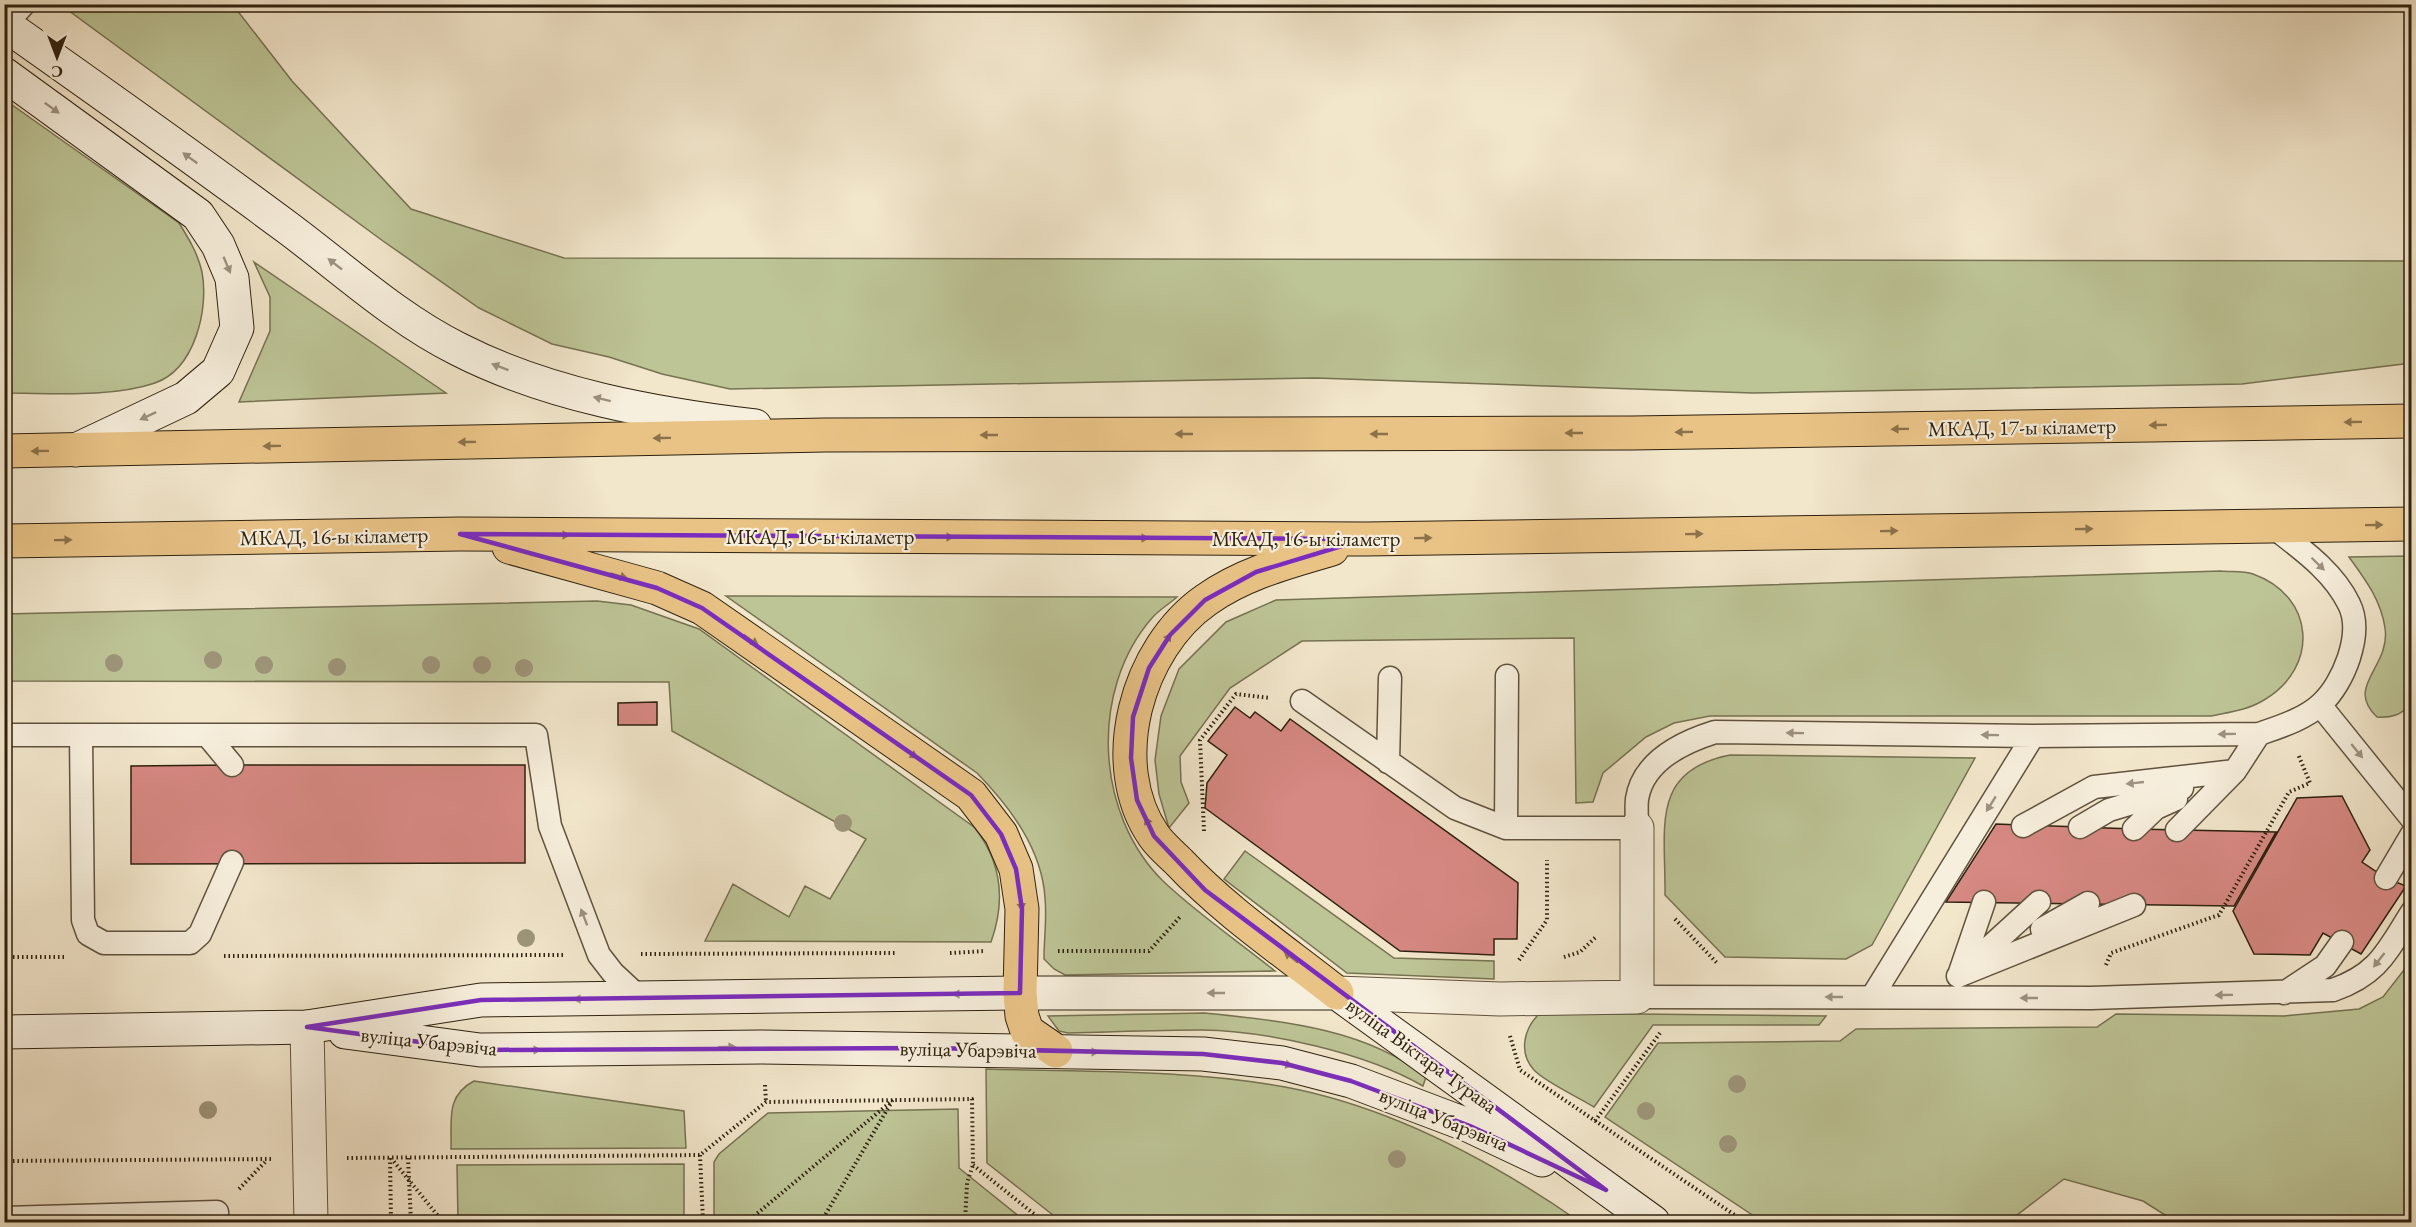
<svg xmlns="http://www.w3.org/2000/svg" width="2416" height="1227" font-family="'EB Garamond',serif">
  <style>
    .green { fill: #bdc496; stroke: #767252; stroke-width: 1.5 }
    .building { fill: #d68882; stroke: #2e210f; stroke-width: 1.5 }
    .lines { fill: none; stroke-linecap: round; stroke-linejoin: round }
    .service-casing { stroke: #5f523e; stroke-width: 25 }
    .minor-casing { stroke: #5f523e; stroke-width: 35 }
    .tertiary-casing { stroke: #5f523e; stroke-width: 35 }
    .secondary-casing { stroke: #2e210f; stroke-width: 35 }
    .trunk-casing { stroke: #2e210f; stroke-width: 35 }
    .path { stroke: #2e210f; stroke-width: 4; stroke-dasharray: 1.5 3; stroke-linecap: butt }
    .service { stroke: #f7efdd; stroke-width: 22 }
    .minor { stroke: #f7efdd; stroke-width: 33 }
    .tertiary { stroke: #f7efdd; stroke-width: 33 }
    .secondary { stroke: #f7efdd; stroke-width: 33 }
    .trunk { stroke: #e9c386; stroke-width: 33 }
    .tree { fill: #9e957a }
    .oneway { fill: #9d9280 }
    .oneway2 { fill: #8c724a }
    .marked { fill: none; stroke: #7b2cbf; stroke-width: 4.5; stroke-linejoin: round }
    .labels { text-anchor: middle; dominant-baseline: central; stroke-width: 4.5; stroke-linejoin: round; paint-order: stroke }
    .street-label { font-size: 21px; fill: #2e210f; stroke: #f7efdd }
  </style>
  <rect width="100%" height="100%" fill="#f2e6cb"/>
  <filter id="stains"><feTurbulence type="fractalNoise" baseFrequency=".00333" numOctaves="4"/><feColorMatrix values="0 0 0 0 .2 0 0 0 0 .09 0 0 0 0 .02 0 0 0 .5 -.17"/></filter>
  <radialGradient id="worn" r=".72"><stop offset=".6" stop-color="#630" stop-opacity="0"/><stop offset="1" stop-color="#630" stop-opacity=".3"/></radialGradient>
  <path class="green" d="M61 5H233L292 81 411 209 564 258 2411 261V363L2242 384 1753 393 1316 378 730 389 662 374 609 357 552 344 479 308 383 241Z
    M5 100 179 223C189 239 198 254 202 272 209 309 195 369 155 383 111 398 51 393 5 393Z
    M254 262 446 393 239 402 270 331V297Z
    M2411 556V704C2401 715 2392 718 2377 717 2344 686 2391 667 2385 628 2381 600 2365 579 2349 557Z
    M2221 571C2231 572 2244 571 2253 574 2315 596 2320 667 2264 700 2248 710 2230 712 2211 716H1710L1674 723 1646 737 1603 773 1593 802 1576 803 1574 638 1302 641 1230 688 1180 756 1181 782 1189 803 1169 828 1159 794 1155 760 1161 716 1179 669 1226 622 1276 600Z
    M726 596 1177 597C1169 604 1159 610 1152 618 1089 690 1095 815 1164 882 1198 914 1239 942 1275 971L1065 975 1054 969 1044 959C1044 939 1047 918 1045 898 1042 849 1010 807 977 773Z
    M597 601 631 605 699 629 974 827C1002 862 1006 900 991 942L705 941 733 884 789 917 805 886 830 899 866 839 672 731 669 682 5 681 4 614Z
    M1730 755 1975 758 1872 945 1846 959 1725 957 1665 895C1666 829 1649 771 1730 755Z
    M1245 851 1394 958 1494 961V979L1347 973 1224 879Z
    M2411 961V1222H2176L2143 1201 2064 1179 2008 1222H1763L1605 1117 1658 1043 1840 1041 1856 1029 2097 1027 2116 1014 2284 1016 2359 1009 2383 997Z
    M1205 1013C1280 1021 1365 1028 1426 1077L1423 1086C1366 1053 1268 1031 1202 1030 1157 1030 1113 1032 1068 1033L1059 1031 1048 1016Z
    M1540 1013 1826 1016 1819 1025H1653L1594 1107C1580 1098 1545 1082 1534 1070 1518 1052 1524 1028 1540 1013Z
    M986 1069C1085 1072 1187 1069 1285 1087 1392 1107 1492 1161 1580 1222H1154L1149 1219H1058L987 1163Z
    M474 1081 684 1111 686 1148 451 1149C452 1121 445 1096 474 1081Z
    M958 1109 959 1168 1026 1222H714V1162L719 1154 768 1113Z
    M684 1164V1222H458L457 1165Z"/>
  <path class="building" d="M657 702V725H618V703Z
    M1235 707 1250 718 1255 712 1281 731 1290 719 1518 883 1517 939H1494V955L1400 951 1205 808 1207 783 1227 755 1208 741Z
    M232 765H525V863L131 864V766Z
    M2342 796 2370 850 2362 862 2386 878 2406 886 2361 954 2323 933 2310 955 2254 954 2233 911 2297 798Z
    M1996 824 2134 829 2276 832 2234 906 1946 902Z"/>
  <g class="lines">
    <g class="service-casing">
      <path id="service" d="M4 26 24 4
        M1302 701 1455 808 1506 828H1637C1637 819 1636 808 1637 799 1643 761 1683 742 1715 732L2033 736 2259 734C2279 727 2305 719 2321 704 2343 684 2364 634 2349 604 2333 571 2301 549 2273 527
        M2320 705 2412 819
        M4 735H536L550 826 599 955 613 973 640 998
        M81 735 83 920 88 934 104 943H190L200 934 232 862
        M207 735 232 765
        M1388 762 1390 678
        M2222 777 2235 771 2259 734
        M2023 826 2094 787 2235 771
        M2080 827 2109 810 2182 788
        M1506 828 1507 676
        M2134 829 2156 808 2176 799
        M2177 830 2235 771
        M2386 878 2412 834
        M2042 929 2088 903
        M1970 965 2039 902
        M1959 975 1984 902
        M1958 976 2134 905
        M2284 993 2325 966 2342 942
        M1637 997 2091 998 2333 990C2379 974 2387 951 2412 912
        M1872 997 2033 736
        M4 1218 217 1212V1222"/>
    </g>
    <g class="minor-casing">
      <path id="minor" d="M1337 993 1500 999 1637 997V828"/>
    </g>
    <g class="tertiary-casing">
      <path id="tertiary" d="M307 1027 311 1222"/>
    </g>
    <g class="secondary-casing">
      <path id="secondary" d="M4 24C99 91 195 159 288 228 343 269 396 318 458 349 548 395 655 414 755 426
        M4 74 198 215 218 245 232 278 237 328 218 371 186 398 76 450
        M4 1032 307 1027 481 1000 1020 993H1337L1653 1222
        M345 1032 480 1050 762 1047 1203 1054 1282 1063 1351 1081 1470 1126 1542 1160"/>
    </g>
    <g class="trunk-casing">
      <path id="trunk" d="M4 451 825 435 1632 433 2412 421
        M4 541 460 534 1365 539 2412 524
        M509 547 657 588 702 608 971 795 1001 834 1016 869 1022 909 1020 993 1022 1016 1027 1031 1056 1051
        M1332 549C1288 562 1244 573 1206 600 1137 648 1104 764 1154 836 1161 846 1171 854 1179 862 1226 912 1284 951 1337 993"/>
    </g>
    <path class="path" d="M1204 831 1200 740 1236 694 1270 698
      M1675 919 1718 964
      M1058 951H1149L1180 917
      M950 953 985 951
      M641 954 895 953
      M224 956 565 955
      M4 957H64
      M1564 957 1580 952 1597 936
      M1519 960 1547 920V860
      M2106 965 2111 953 2219 915 2289 792 2310 783 2298 754
      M1510 1036 1520 1070 1745 1222
      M765 1085 766 1102
      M1595 1121 1660 1033
      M700 1155 703 1222
      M347 1158 700 1155 766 1102 972 1099 973 1165 967 1183 965 1222
      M390 1158 391 1222
      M391 1158 443 1222
      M408 1158 411 1222
      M4 1161 271 1159
      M973 1165 1044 1222
      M239 1189 267 1160
      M747 1222 893 1100
      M821 1222 891 1103"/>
    <use href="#service" class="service"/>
    <use href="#minor" class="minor"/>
    <use href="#tertiary" class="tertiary"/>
    <use href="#secondary" class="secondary"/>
    <use href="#trunk" class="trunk"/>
  </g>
  <g class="tree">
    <circle cx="213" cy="660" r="9"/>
    <circle cx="114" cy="663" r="9"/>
    <circle cx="264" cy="665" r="9"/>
    <circle cx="431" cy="665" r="9"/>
    <circle cx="482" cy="665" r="9"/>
    <circle cx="337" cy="667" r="9"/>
    <circle cx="524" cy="668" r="9"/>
    <circle cx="843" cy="823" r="9"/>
    <circle cx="526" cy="938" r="9"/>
    <circle cx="1737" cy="1084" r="9"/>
    <circle cx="208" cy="1110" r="9"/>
    <circle cx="1646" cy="1111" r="9"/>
    <circle cx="1728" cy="1144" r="9"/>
    <circle cx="1397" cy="1159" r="9"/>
  </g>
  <defs><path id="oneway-solid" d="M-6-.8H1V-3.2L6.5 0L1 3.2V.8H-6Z" transform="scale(1.5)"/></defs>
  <g class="oneway">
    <use href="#oneway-solid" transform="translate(52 108) rotate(36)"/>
    <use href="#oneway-solid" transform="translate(190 158) rotate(-144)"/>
    <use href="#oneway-solid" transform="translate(335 264) rotate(-142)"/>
    <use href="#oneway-solid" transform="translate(227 265) rotate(67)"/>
    <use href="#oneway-solid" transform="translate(500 367) rotate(-159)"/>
    <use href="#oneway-solid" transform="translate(602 399) rotate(-166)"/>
    <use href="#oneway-solid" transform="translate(148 416) rotate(155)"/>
    <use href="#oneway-solid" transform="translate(2318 564) rotate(44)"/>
    <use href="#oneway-solid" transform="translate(1795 733) rotate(-179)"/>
    <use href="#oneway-solid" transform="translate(2227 734) rotate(179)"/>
    <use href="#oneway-solid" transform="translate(1990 735) rotate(-179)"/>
    <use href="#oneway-solid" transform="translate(2357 751) rotate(51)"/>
    <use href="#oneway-solid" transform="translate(2135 783) rotate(174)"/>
    <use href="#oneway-solid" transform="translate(1991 804) rotate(122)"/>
    <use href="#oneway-solid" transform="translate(584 917) rotate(-111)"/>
    <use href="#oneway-solid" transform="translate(2379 960) rotate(128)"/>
    <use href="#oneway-solid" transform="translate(1216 993) rotate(180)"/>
    <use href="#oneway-solid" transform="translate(961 994) rotate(179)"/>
    <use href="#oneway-solid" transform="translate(2224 995) rotate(179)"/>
    <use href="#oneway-solid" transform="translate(1834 997) rotate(180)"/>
    <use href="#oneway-solid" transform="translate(2029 998) rotate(180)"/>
    <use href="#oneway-solid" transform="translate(582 999) rotate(179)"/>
    <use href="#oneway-solid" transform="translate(727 1047) rotate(-1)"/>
    <use href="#oneway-solid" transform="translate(532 1050) rotate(-1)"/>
    <use href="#oneway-solid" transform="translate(1090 1052) rotate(1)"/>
    <use href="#oneway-solid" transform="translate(1284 1064) rotate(12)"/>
  </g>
  <g class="oneway2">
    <use href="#oneway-solid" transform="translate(2353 422) rotate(179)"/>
    <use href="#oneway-solid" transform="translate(2158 425) rotate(179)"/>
    <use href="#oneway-solid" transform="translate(1900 429) rotate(179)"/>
    <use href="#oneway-solid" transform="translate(1684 432) rotate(179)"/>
    <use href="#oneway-solid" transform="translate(1574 433) rotate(180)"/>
    <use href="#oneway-solid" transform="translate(1184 434) rotate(180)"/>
    <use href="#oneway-solid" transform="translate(1379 434) rotate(180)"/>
    <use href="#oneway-solid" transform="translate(989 435) rotate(180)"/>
    <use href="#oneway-solid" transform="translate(662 438) rotate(179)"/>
    <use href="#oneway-solid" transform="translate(467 442) rotate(179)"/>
    <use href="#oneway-solid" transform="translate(272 446) rotate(179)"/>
    <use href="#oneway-solid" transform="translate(40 451) rotate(179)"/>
    <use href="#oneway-solid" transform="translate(2374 525) rotate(-1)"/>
    <use href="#oneway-solid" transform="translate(2084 529) rotate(-1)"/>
    <use href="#oneway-solid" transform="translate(1889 531) rotate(-1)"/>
    <use href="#oneway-solid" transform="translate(1694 534) rotate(-1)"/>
    <use href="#oneway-solid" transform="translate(561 535)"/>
    <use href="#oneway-solid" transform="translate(945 537)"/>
    <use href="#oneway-solid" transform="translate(1140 538)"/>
    <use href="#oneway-solid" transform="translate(1423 538) rotate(-1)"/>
    <use href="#oneway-solid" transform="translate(63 540) rotate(-1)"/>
    <use href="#oneway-solid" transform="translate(619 576) rotate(17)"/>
    <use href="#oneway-solid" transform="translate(751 640) rotate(35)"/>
    <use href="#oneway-solid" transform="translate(1166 641) rotate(-56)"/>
    <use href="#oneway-solid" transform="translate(910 753) rotate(35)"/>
    <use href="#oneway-solid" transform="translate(1149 825) rotate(-116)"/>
    <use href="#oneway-solid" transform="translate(1021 902) rotate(83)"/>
    <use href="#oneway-solid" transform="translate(1291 957) rotate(-142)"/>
  </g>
  <path class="marked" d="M460 534 1365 539 1256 572 1205 600 1170 635 1149 668 1133 717 1131 758 1137 800 1154 836 1205 890 1606 1190 1470 1126 1351 1081 1282 1063 1203 1054 931 1048 480 1050 307 1027 481 1000 1020 993 1022 909 1016 869 1001 834 971 795 702 608 657 588Z"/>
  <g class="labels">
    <g class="street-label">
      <text transform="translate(2022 427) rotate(-1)">МКАД, 17-ы кіламетр</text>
      <text transform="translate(334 536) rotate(-1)">МКАД, 16-ы кіламетр</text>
      <text x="820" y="536">МКАД, 16-ы кіламетр</text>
      <text x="1306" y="538">МКАД, 16-ы кіламетр</text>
      <text transform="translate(429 1041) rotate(6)">вуліца Убарэвіча</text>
      <text transform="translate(968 1049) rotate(1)">вуліца Убарэвіча</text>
      <text transform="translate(1422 1055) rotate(36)">вуліца Віктара Турава</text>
      <text transform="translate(1444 1119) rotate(22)">вуліца Убарэвіча</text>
    </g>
  </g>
  <rect width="2416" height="1227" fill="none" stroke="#f2e6cb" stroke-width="24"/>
  <rect x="6" y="6" width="2404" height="1215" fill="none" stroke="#2e210f" stroke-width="3"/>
  <rect x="12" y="12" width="2392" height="1203" fill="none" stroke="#2e210f" stroke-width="1.5"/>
  <g transform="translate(57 57) rotate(180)" stroke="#f7efdd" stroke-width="4.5" paint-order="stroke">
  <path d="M0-4.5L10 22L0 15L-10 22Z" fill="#2e210f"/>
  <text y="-9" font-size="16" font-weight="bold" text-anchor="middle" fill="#2e210f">С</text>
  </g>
  <rect width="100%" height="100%" filter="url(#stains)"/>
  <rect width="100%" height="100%" fill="url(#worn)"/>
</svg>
